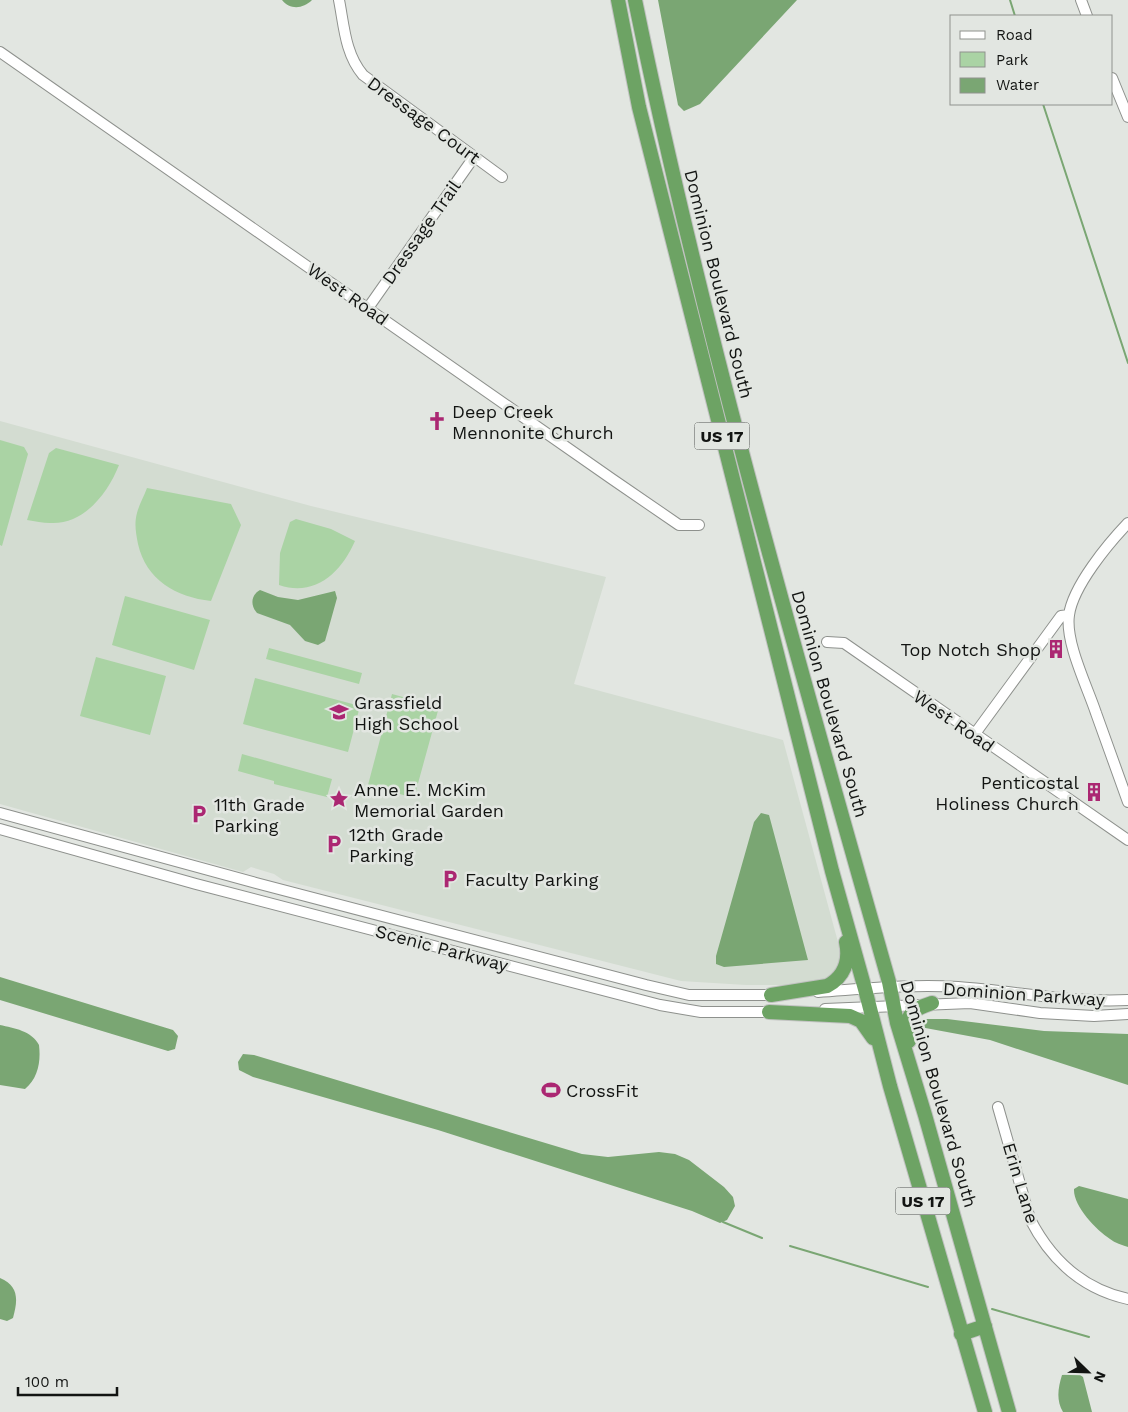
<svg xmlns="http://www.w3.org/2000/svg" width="1128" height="1412" font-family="'Work Sans',sans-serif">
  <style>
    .built { fill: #d3dcd1 }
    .green { fill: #aad3a4 }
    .water { fill: #7aa673 }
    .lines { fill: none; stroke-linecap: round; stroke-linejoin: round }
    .stream { stroke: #7aa673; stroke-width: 2 }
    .minor-casing { stroke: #8e918d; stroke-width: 12 }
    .highway-casing { stroke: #c1c2c1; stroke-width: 16 }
    .minor { stroke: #fff; stroke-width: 10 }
    .highway { stroke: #6da364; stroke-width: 14 }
    .labels { text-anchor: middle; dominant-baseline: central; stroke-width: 5; stroke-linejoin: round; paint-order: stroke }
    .shield { fill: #e2e6e1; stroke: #505350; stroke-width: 1 }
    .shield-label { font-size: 16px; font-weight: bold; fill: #121412 }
    .street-label { font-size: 18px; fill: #121412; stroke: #e2e6e1 }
    .poi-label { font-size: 18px; fill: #121412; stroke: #e2e6e1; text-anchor: start }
  </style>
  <rect width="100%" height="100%" fill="#e2e6e1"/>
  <path class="built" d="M0 421 311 506 606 577 574 684 783 740 844 964 840 973 815 985H746L681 981 283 880 274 874 251 867 243 872 0 804Z"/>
  <path class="green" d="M0 440 24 447 28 454 2 546 0 545Z
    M56 448 119 465C108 493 84 525 50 523 43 523 35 521 27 520L49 453Z
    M147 488 231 504 241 525 211 601C176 597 146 580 138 544 136 533 134 524 137 513 139 505 144 496 147 488Z
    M296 519 331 529 355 541C341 573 315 597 279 585L280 553 290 522Z
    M125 596 210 620 194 670 112 645Z
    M269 648 362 673 359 684 266 659Z
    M96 657 166 676 150 735 80 716Z
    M255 678 360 706 348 752 243 724Z
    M392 694 439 707 414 798 368 785Z
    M242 754 332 779 327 797 274 784V781L238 771Z"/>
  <path class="water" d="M282 0H312C303 9 290 10 282 0Z
    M658 0H797L700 104 684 111 678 105Z
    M260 590 278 597 298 600 335 591 337 598 325 641 318 645 305 641 290 625 257 613C250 605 251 595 260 590Z
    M761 813 769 815 808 960 724 967 716 964V956L754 822Z
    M0 977 173 1030 178 1036 175 1049 168 1051 0 1000Z
    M922 1019H947L1044 1031 1128 1034V1085L990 1040 920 1027Z
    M0 1025C14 1028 32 1031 39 1045 41 1062 38 1078 25 1089L0 1085Z
    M243 1054 254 1055 582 1154 608 1157 659 1152 675 1154 689 1160 724 1187 733 1197 735 1206 727 1220 720 1223 692 1211 438 1130 253 1077 239 1070 238 1062Z
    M1079 1186 1128 1199V1247C1122 1245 1115 1243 1110 1239 1096 1230 1073 1206 1074 1189Z
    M0 1278C19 1286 18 1300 13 1318L7 1321 0 1319Z
    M1073 1370 1083 1377 1092 1412H1063C1056 1400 1058 1388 1062 1375Z"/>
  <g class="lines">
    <path class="stream" d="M1010 0 1015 16
      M1043 104 1128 363
      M723 1222 762 1238
      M790 1246 928 1287
      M992 1309 1089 1337"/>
    <g class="minor-casing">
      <path id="minor" d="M339 0C344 25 345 54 363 75L502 177
        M1081 0 1087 16
        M0 52 612 479 679 525H699
        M1112 78 1128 117
        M368 308 474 157
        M1128 523C1108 544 1073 586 1069 615 1065 642 1087 686 1096 713 1107 743 1117 772 1128 802
        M827 642 844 643 1128 840
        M974 735 1061 616 1069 615
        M0 813 256 883 646 985 689 995H778
        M0 829 196 884 660 1005 701 1012H775
        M818 992C864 989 911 984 958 987 1015 991 1071 1003 1128 1000
        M825 1009 970 1003 1040 1013 1094 1016 1128 1014
        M998 1107 1030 1219C1051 1260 1083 1289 1128 1299"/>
    </g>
    <g class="highway-casing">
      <path id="highway" d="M618 0 639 107 832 871 865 989 890 1086 985 1412
        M635 0C703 332 797 657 889 982L897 1023 925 1115 1009 1412
        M771 995 827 986C844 977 850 961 846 942
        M769 1012 850 1016 861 1021 873 1038
        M909 1041C905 1016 908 1011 932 1003
        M961 1334 985 1326"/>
    </g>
    <use href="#minor" class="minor"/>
    <use href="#highway" class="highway"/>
  </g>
  <defs>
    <g id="church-bare" transform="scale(1.5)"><path d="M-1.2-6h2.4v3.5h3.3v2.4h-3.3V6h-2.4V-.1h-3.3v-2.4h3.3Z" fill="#ab2772" stroke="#e2e6e1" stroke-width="2.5" paint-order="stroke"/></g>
    <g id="building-bare" transform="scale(1.5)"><path d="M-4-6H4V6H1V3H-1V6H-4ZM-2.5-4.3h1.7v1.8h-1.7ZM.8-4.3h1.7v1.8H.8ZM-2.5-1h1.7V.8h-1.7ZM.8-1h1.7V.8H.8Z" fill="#ab2772" stroke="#e2e6e1" stroke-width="2.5" paint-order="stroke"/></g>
    <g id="school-bare" transform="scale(1.5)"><path d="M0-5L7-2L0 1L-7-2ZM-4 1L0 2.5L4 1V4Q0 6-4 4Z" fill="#ab2772" stroke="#e2e6e1" stroke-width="2.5" paint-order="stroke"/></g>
    <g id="sight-bare" transform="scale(1.5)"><path d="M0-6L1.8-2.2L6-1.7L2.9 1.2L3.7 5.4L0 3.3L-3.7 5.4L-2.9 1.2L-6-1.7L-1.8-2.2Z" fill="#ab2772" stroke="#e2e6e1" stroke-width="2.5" paint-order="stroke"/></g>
    <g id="parking-bare" transform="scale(1.5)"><path d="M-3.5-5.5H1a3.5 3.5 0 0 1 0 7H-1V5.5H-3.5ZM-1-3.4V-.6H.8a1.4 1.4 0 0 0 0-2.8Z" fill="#ab2772" stroke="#e2e6e1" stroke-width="2.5" paint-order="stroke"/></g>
    <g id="stadium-bare" transform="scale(1.5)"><path d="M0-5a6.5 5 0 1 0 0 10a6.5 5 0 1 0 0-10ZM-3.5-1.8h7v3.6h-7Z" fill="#ab2772" stroke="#e2e6e1" stroke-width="2.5" paint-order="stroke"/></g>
  </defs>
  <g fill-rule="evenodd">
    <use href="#church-bare" x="437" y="421"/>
    <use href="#building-bare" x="1056" y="649"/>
    <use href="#school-bare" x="339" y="712"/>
    <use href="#building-bare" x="1094" y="792"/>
    <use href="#sight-bare" x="339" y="799"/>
    <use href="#parking-bare" x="199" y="814"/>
    <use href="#parking-bare" x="334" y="844"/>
    <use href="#parking-bare" x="450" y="879"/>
    <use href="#stadium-bare" x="551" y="1090"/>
  </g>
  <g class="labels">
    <g class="shield">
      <rect x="694.5" y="422.5" width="55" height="27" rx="4"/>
      <rect x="895.5" y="1187.5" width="55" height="27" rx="4"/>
    </g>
    <g class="shield-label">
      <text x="722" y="436">US 17</text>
      <text x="923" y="1201">US 17</text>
    </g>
    <g class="street-label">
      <text transform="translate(424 120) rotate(36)">Dressage Court</text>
      <text transform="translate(421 232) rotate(-55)">Dressage Trail</text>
      <text transform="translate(719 284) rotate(76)">Dominion Boulevard South</text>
      <text transform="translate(348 294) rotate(35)">West Road</text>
      <text transform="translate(830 704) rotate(74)">Dominion Boulevard South</text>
      <text transform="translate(954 721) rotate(35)">West Road</text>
      <text transform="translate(442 948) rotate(15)">Scenic Parkway</text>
      <text transform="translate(1024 994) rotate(4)">Dominion Parkway</text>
      <text transform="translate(939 1094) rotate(74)">Dominion Boulevard South</text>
      <text transform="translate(1021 1183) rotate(73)">Erin Lane</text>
    </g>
    <g class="poi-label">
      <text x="452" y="411">Deep Creek<tspan x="452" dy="21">Mennonite Church</tspan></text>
      <text x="1041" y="649" text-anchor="end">Top Notch Shop</text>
      <text x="354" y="702">Grassfield<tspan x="354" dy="21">High School</tspan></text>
      <text x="1079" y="782" text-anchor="end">Penticostal<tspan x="1079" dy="21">Holiness Church</tspan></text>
      <text x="354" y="789">Anne E. McKim<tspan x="354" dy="21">Memorial Garden</tspan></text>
      <text x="214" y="804">11th Grade<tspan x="214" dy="21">Parking</tspan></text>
      <text x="349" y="834">12th Grade<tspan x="349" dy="21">Parking</tspan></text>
      <text x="465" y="879">Faculty Parking</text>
      <text x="566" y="1090">CrossFit</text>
    </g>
  </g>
  <rect x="950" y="15" width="162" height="90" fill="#e2e6e1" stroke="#8f928e"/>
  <rect x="960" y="31" width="25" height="8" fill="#ffffff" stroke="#8f928e"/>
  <text x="996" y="40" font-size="15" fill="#121412">Road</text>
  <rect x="960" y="52" width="25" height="15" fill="#aad3a4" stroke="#8f928e"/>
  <text x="996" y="65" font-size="15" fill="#121412">Park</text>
  <rect x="960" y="78" width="25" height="15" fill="#7aa673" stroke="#8f928e"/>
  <text x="996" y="90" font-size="15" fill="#121412">Water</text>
  <g transform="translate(1088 1372) rotate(113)" stroke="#e2e6e1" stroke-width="4" paint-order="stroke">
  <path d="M0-4L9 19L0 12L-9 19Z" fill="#121412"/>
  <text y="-8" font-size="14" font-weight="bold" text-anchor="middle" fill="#121412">N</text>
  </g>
  <path d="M18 1387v8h99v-8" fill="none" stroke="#121412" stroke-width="2.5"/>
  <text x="25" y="1387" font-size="15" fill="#121412" stroke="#e2e6e1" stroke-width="4" paint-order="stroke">100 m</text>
</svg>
